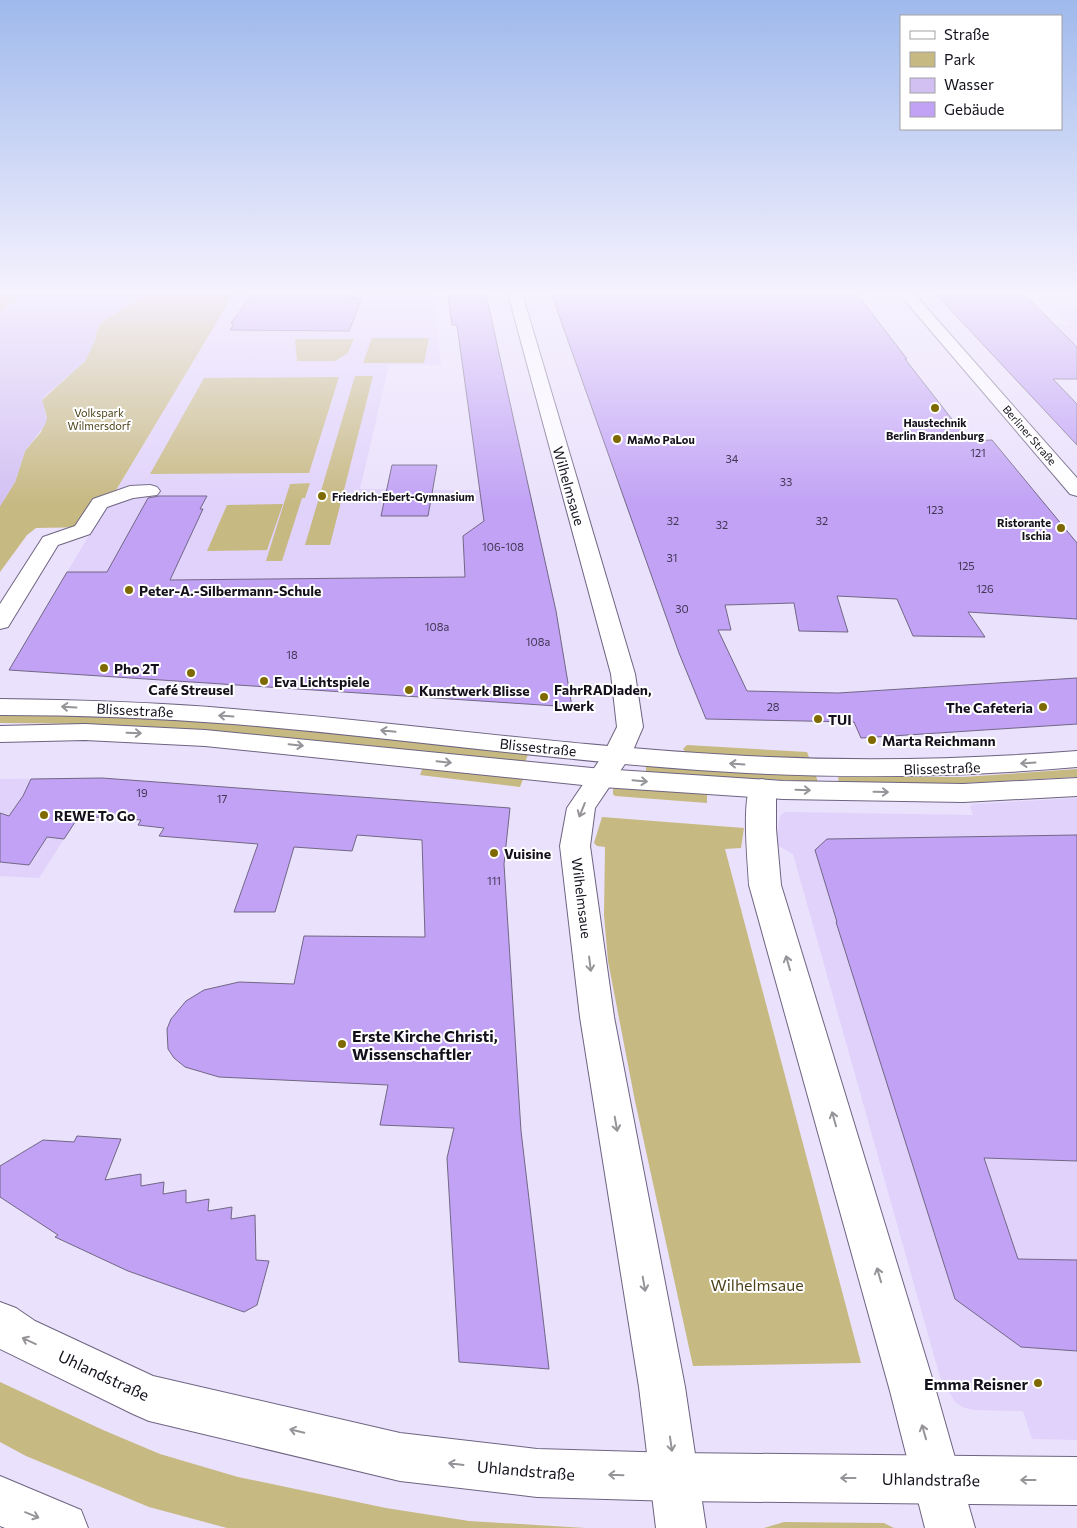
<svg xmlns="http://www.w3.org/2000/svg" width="1077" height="1528" font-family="Commissioner,sans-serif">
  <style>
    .built { fill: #e0d2fb }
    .green { fill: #c7b982 }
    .water { fill: #d2c0f3 }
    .building { fill: #c1a2f5; stroke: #726785 }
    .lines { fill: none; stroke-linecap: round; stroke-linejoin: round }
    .minor-casing { stroke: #6e6481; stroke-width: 2 }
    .major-casing { stroke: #6e6481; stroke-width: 2 }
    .minor { fill: #fff; fill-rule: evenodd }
    .major { fill: #fff; fill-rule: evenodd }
    .oneway { stroke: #969499 }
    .poi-dot { fill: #7f6a02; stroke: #fff; stroke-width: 2 }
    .labels { text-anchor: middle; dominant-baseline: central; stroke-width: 4; stroke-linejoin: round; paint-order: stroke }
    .far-park-label { font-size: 11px; fill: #4d421a; stroke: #fff }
    .far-poi-label { font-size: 11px; font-weight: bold; fill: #15111c; stroke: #fff; text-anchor: start }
    .far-street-label { font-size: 11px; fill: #15111c; stroke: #fff }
    .number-label { font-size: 11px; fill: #403552 }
    .street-label { font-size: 14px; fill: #15111c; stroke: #fff }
    .poi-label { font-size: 14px; font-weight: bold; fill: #15111c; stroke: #fff; text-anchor: start }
    .near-poi-label { font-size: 16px; font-weight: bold; fill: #15111c; stroke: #fff; text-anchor: start }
    .near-park-label { font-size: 16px; fill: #4d421a; stroke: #fff }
    .near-street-label { font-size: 16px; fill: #15111c; stroke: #fff }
  </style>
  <rect width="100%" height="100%" fill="#eae1fc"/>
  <path class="built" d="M236 290H433L441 365H389L360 489 530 491 555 606 39 619Z
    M1056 310H1077V344H1065L1055 325H1071Z
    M103 778 39 878 0 876V779Z
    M1077 798V1440L1032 1439 1023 1411 973 1410 962 1407 955 1402 940 1377 793 854 775 844 780 816 785 812 973 815 970 806 973 804Z"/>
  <path class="green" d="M0 290H28L0 312Z
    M137 290H236L94 527 36 528 27 535 0 572V506L15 482 25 451 41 432 47 418 42 400 85 361 95 340 97 329 103 321 138 300 140 294Z
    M372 338H429L424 363H363Z
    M295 339H354L348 353 335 361H297Z
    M355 376H373L330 545H305Z
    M339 377 309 473 150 474 204 378Z
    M310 483 305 498H302L282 561H266L290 484Z
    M283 504 267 550 207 551 227 505Z
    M0 715 129 716 266 726 528 754 525 763C349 743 178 723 0 723Z
    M687 745 807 752 810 760 686 753 683 749Z
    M650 766 816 776 818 782 646 773V767Z
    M423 767 523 779 520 787 420 775Z
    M1077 769V777L967 783H839L838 777H964Z
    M618 788 707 794V803L615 796 613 794V789Z
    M602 817 744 828 741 848 725 849 861 1363 693 1366 635 1101 608 961 604 915 605 847 597 846 594 843Z
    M0 1382 103 1430 160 1454 238 1477 386 1508 469 1521 586 1528H227L149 1507 26 1456 0 1442Z
    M784 1522 884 1523 894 1528H764Z"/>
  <path class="water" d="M28 290H137L141 297 103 321 97 329 95 340 85 361 45 396 42 400 47 418 45 425 25 451 15 482 0 506V312Z"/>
  <path class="building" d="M447 290H485L556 611 572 707 9 670 67 572H107L148 498 159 496H207L200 509H203L170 580 465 577 463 536 484 521 457 325H452Z
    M550 290H854L907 359H905L969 441 992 440 1077 543V619L968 612 985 637 913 636 897 599 837 596 848 632 799 631 794 603 725 605 731 630H718L747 691 838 693 1077 678V724L861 738 854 722 706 719 679 653Z
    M1020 290 1077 347V379H1053L1077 404V445L933 291Z
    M342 294 361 299 349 331 230 330 234 324 231 323 252 295Z
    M392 465H437L428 516H381Z
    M102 778 510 808 504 864 521 1131 549 1369 459 1362 447 1158 454 1128 380 1125 388 1085 219 1077 185 1067 174 1058 168 1049 167 1029 171 1019 186 1001 204 990 239 982 294 984 304 936 425 937 422 840 357 835 352 851 294 847 275 912H234L258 844 159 836 164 828 138 825 141 820 79 816 64 839 47 837 29 865 0 862V813L9 816 23 796 31 779Z
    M1077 835V1161L984 1158 1018 1259 1077 1260V1351L1021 1347 955 1299 836 922H837L815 850 827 839Z
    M77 1136 121 1139 105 1180 141 1174V1186L164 1182 163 1194 186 1190V1203L209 1199 208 1211 232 1207 231 1219 255 1215 256 1260 269 1261 257 1305 244 1312 128 1271 55 1237 58 1235 0 1197V1166L43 1140 74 1142Z"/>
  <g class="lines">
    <g class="minor-casing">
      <path id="minor" d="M507 290H521L635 674 643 727 631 755 595 808 590 846 614 1017 685 1387 706 1528H656L639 1387 580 1017 560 846 567 808 603 755 617 727 611 674Z
        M896 290H911L1077 478V496L1070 494Z
        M150 485 157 487 160 491 157 495 133 498 107 507 90 534 58 545 8 627 0 629V604L43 537 75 526 93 499 130 486Z
        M762 779 772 782 776 788V829L781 885 936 1391 975 1528H925L890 1391 749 885C748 863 741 799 752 782Z"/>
    </g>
    <g class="major-casing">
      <path id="major" d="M0 699C78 700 155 702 233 709 399 722 564 746 730 755 846 762 961 760 1077 751V767C961 777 846 779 730 772 564 762 399 738 233 724 155 718 78 715 0 715Z
        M85 724 205 730 602 769 783 781 963 784 1077 778V796L963 802 783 799 602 787 205 746 85 740 0 742V726Z
        M0 1302 16 1308 35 1321 153 1376 400 1433 537 1449 675 1453 1077 1457V1505L675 1501 537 1497 400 1481 149 1421 133 1414 0 1349Z
        M0 1476 81 1510 88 1528H5L0 1526Z"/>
    </g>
    <use href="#minor" class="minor"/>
    <use href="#major" class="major"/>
  </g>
  <defs><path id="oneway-shaft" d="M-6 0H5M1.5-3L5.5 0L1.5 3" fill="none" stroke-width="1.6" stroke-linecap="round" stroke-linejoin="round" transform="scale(1.25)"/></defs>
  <g class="oneway">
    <use href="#oneway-shaft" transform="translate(69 707) rotate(-177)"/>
    <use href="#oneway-shaft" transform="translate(226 716) rotate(-176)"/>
    <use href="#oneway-shaft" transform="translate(388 731) rotate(-174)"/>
    <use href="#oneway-shaft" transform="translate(134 733) rotate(2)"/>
    <use href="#oneway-shaft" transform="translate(296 745) rotate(6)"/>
    <use href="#oneway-shaft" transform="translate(444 762) rotate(6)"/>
    <use href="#oneway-shaft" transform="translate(1028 763) rotate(176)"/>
    <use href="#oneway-shaft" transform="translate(737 764) rotate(-176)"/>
    <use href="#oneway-shaft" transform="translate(640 781) rotate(5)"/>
    <use href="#oneway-shaft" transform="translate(803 790) rotate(2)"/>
    <use href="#oneway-shaft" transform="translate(881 792) rotate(1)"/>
    <use href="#oneway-shaft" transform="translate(582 810) rotate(112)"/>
    <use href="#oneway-shaft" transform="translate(788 963) rotate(-106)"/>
    <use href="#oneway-shaft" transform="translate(590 964) rotate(83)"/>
    <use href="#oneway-shaft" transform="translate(834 1119) rotate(-106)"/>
    <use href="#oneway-shaft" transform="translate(616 1124) rotate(80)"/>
    <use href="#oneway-shaft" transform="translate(879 1275) rotate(-106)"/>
    <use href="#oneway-shaft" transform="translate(644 1284) rotate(80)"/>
    <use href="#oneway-shaft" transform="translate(29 1341) rotate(-155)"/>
    <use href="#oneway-shaft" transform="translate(297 1431) rotate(-167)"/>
    <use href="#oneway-shaft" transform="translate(924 1432) rotate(-106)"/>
    <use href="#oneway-shaft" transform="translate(671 1444) rotate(82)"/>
    <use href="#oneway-shaft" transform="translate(456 1464) rotate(-173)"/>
    <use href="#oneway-shaft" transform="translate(616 1475) rotate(-178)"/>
    <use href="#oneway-shaft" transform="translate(848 1478) rotate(-180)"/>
    <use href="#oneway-shaft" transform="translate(1028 1480) rotate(-180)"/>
    <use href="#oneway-shaft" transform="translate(32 1515) rotate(22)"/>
  </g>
  <linearGradient id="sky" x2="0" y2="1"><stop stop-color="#9fb9ec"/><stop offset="0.58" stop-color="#f6f2fe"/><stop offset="1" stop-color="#f6f2fe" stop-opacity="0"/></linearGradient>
  <rect width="1077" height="504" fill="url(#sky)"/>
  <g class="poi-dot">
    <circle cx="935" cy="408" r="5"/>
    <circle cx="617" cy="439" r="5"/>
    <circle cx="322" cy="496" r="5"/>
    <circle cx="1061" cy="528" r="5"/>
    <circle cx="129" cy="590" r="5"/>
    <circle cx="104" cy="668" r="5"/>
    <circle cx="191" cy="673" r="5"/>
    <circle cx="264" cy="681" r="5"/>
    <circle cx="409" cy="690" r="5"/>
    <circle cx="544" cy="697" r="5"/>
    <circle cx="1043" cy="707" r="5"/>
    <circle cx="818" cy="719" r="5"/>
    <circle cx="872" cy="740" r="5"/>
    <circle cx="44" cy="815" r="5"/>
    <circle cx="494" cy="853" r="5"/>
    <circle cx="342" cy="1044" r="5"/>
    <circle cx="1038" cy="1383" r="5"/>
  </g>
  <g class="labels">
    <g class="far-park-label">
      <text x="99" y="412">Volkspark<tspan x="99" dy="13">Wilmersdorf</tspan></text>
    </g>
    <g class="far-poi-label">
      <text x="935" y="422" text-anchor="middle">Haustechnik<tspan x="935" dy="13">Berlin Brandenburg</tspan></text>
      <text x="627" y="439">MaMo PaLou</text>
      <text x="332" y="496">Friedrich-Ebert-Gymnasium</text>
      <text x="1051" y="522" text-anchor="end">Ristorante<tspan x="1051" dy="13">Ischia</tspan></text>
    </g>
    <g class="far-street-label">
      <text transform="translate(1030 435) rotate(49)">Berliner Straße</text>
    </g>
    <g class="number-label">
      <text x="978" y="452">121</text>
      <text x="732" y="458">34</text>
      <text x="786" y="481">33</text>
      <text x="935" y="509">123</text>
      <text x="673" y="520">32</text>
      <text x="822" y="520">32</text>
      <text x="722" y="524">32</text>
      <text x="503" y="546">106-108</text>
      <text x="672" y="557">31</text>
      <text x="966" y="565">125</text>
      <text x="985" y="588">126</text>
      <text x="682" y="608">30</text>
      <text x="437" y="626">108a</text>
      <text x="538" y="641">108a</text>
      <text x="292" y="654">18</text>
      <text x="773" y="706">28</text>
      <text x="142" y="792">19</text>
      <text x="222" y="798">17</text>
      <text x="494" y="880">111</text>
    </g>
    <g class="street-label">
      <text transform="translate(569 486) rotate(74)">Wilhelmsaue</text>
      <text transform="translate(135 710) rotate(3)">Blissestraße</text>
      <text transform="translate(538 747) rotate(6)">Blissestraße</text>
      <text transform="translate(942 768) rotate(-2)">Blissestraße</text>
      <text transform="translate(582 898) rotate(83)">Wilhelmsaue</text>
    </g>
    <g class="poi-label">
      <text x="139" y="590">Peter-A.-Silbermann-Schule</text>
      <text x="114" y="668">Pho 2T</text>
      <text x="274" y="681">Eva Lichtspiele</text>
      <text x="191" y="689" text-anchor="middle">Café Streusel</text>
      <text x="554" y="689">FahrRADladen,<tspan x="554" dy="16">Lwerk</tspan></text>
      <text x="419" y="690">Kunstwerk Blisse</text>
      <text x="1033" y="707" text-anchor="end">The Cafeteria</text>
      <text x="828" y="719">TUI</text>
      <text x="882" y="740">Marta Reichmann</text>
      <text x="54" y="815">REWE To Go</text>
      <text x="504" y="853">Vuisine</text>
    </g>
    <g class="near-poi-label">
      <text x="352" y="1035">Erste Kirche Christi,<tspan x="352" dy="18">Wissenschaftler</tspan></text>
      <text x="1028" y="1383" text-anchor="end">Emma Reisner</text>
    </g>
    <g class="near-park-label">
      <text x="757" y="1284">Wilhelmsaue</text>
    </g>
    <g class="near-street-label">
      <text transform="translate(104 1375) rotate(25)">Uhlandstraße</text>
      <text transform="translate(526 1470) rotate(5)">Uhlandstraße</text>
      <text transform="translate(931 1479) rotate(1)">Uhlandstraße</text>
    </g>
  </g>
  <rect x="900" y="15" width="162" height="115" fill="#ffffff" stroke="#a1a0a4"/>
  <rect x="910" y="31" width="25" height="8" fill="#ffffff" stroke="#a1a0a4"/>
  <text x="944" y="40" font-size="15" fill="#15111c">Straße</text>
  <rect x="910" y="52" width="25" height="15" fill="#c7b982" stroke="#a1a0a4"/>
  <text x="944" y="65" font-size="15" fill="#15111c">Park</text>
  <rect x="910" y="78" width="25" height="15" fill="#d2c0f3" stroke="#a1a0a4"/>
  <text x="944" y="90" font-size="15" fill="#15111c">Wasser</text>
  <rect x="910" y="102" width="25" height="15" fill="#c1a2f5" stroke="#a1a0a4"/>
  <text x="944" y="115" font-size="15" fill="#15111c">Gebäude</text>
</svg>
